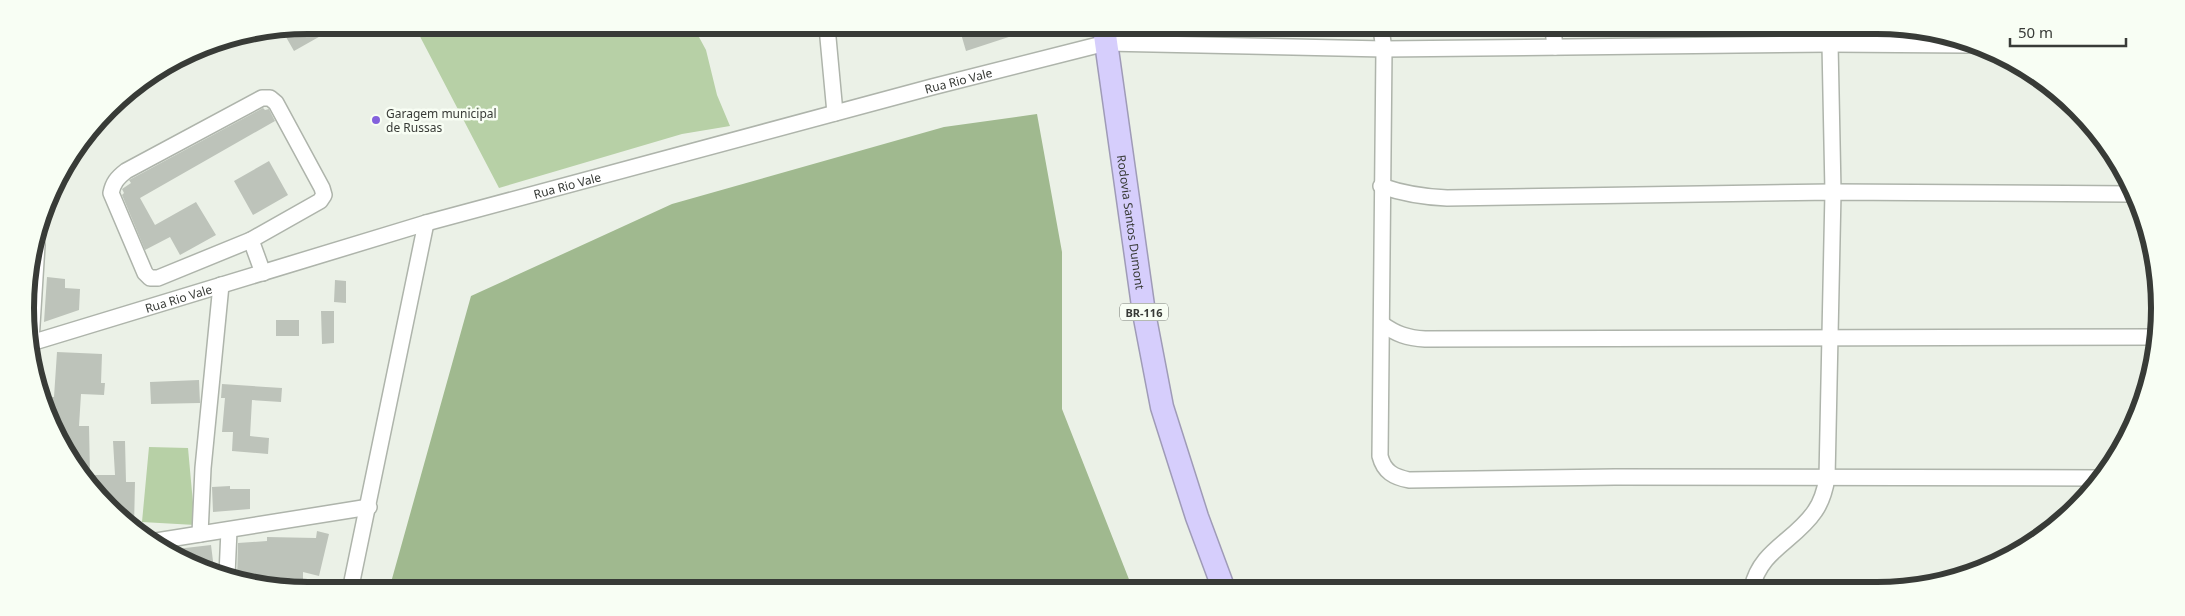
<svg xmlns="http://www.w3.org/2000/svg" width="2185" height="616" font-family="'Noto Sans',sans-serif">
  <style>
    .green { fill: #b7d0a6 }
    .forest { fill: #a0b98f }
    .building { fill: #bdc3ba }
    .lines { fill: none; stroke-linecap: round; stroke-linejoin: round }
    .minor-casing { stroke: #aeb4ab; stroke-width: 18 }
    .highway-casing { stroke: #9f9bb7; stroke-width: 25 }
    .minor { stroke: #fff; stroke-width: 15 }
    .highway { stroke: #d6cefc; stroke-width: 22 }
    .poi-dot { fill: #8361dc; stroke: #f8fef4; stroke-width: 2 }
    .labels { text-anchor: middle; dominant-baseline: central; stroke-width: 5; stroke-linejoin: round; paint-order: stroke }
    .shield { fill: #f8fef4; stroke: #727670; stroke-width: 1 }
    .shield-label { font-size: 11px; font-weight: bold; fill: #383b37 }
    .street-label { font-size: 12px; fill: #383b37; stroke: #f8fef4 }
    .poi-label { font-size: 12px; fill: #383b37; stroke: #f8fef4; text-anchor: start }
    .rim { fill: none; stroke: #383b37; stroke-width: 6 }
  </style>
  <rect width="100%" height="100%" fill="#ebf1e7"/>
  <path class="green" d="M414 25 693 26 706 50 717 95 730 126 682 134 499 188Z
    M149 447 188 448 195 525 142 522Z"/>
  <path class="forest" d="M1037 114 1062 252V409L1132 587 390 586 471 296 672 204 944 127Z"/>
  <path class="building" d="M308 25H340L294 51 282 30Z
    M959 27H1030V30L966 51Z
    M263 108 265 110 269 109 275 121 140 198 155 225 196 202 216 235 180 255 170 237 145 250 122 195 124 193 122 189 131 183 129 180 131 179Z
    M269 161 288 195 253 215 234 181Z
    M47 277 65 279V288L80 289 79 310 44 322Z
    M335 280 346 281V303L334 302Z
    M321 311H334V343L322 344Z
    M276 320H299V336H276Z
    M57 352 102 354 101 383H105L104 395 81 394 79 426H89L90 475H115L113 441H125L126 482H135L134 527 83 480 42 396 54 397Z
    M199 380 200 403 151 404 150 382Z
    M222 384 282 388 281 402 252 400 250 436 269 438 268 454 232 451 233 432H222L225 398H221Z
    M230 486V489H250V509L213 512 212 487Z
    M317 531 329 534 319 576 303 572V579L290 578V580L242 581 237 579 238 543 267 541V537L316 538Z
    M211 545 214 569 168 550Z"/>
  <g class="lines">
    <g class="minor-casing">
      <g id="minor">
        <path d="M827 27 835 113"/>
        <path d="M1381 29 1384 49 1380 456C1384 472 1394 477 1409 480L1615 477 2099 478"/>
        <path d="M1553 29 1555 47"/>
        <path d="M262 98H270L276 103 322 188 324 195 320 201 251 240 158 278H150L145 273 111 193C113 183 117 178 126 171Z"/>
        <path d="M1381 186C1404 194 1423 197 1447 198L1833 192 2130 194"/>
        <path d="M251 240 263 273"/>
        <path d="M1382 324C1396 334 1407 338 1425 339L2155 337"/>
        <path d="M31 341 37 245"/>
        <path id="s1" d="M31 343 426 223 932 87 1106 43 1384 49 1830 44 1968 45"/>
        <path d="M200 534 203 468 221 285"/>
        <path d="M150 542 369 507"/>
        <path d="M227 575 229 530"/>
        <path d="M351 586 426 223"/>
        <path d="M1752 588C1760 550 1795 541 1815 511 1822 501 1825 490 1827 478L1833 192 1830 44"/>
      </g>
    </g>
    <g class="highway-casing">
      <g id="highway">
        <path id="s2" d="M1104 28 1144 313 1162 407 1197 517 1223 587"/>
      </g>
    </g>
    <use href="#minor" class="minor"/>
    <use href="#highway" class="highway"/>
  </g>
  <circle class="poi-dot" cx="376" cy="120" r="5"/>
  <g class="labels">
    <rect class="shield" x="1120" y="303.5" width="48" height="17" rx="4"/>
    <g class="shield-label">
      <text x="1144" y="312">BR-116</text>
    </g>
    <g class="street-label">
      <text stroke="none"><textPath href="#s1" startOffset="964">Rua Rio Vale</textPath></text>
      <text stroke="none"><textPath href="#s1" startOffset="559">Rua Rio Vale</textPath></text>
      <text stroke="none"><textPath href="#s2" startOffset="196">Rodovia Santos Dumont</textPath></text>
      <text stroke="none"><textPath href="#s1" startOffset="154">Rua Rio Vale</textPath></text>
    </g>
    <g class="poi-label">
      <text x="386" y="113">Garagem municipal<tspan x="386" dy="14">de Russas</tspan></text>
    </g>
  </g>
  <path d="M0 0H2185V616H0ZM308 34H1877A274 274 0 0 1 2151 308V308A274 274 0 0 1 1877 582H308A274 274 0 0 1 34 308V308A274 274 0 0 1 308 34Z" fill="#f8fef4" fill-rule="evenodd"/>
  <path class="rim" d="M308 34H1877A274 274 0 0 1 2151 308V308A274 274 0 0 1 1877 582H308A274 274 0 0 1 34 308V308A274 274 0 0 1 308 34Z"/>
  <path d="M2010 38v8h116v-8" fill="none" stroke="#383b37" stroke-width="2.5"/>
  <text x="2018" y="38" font-size="15" fill="#383b37" stroke="#f8fef4" stroke-width="4" paint-order="stroke">50 m</text>
</svg>
